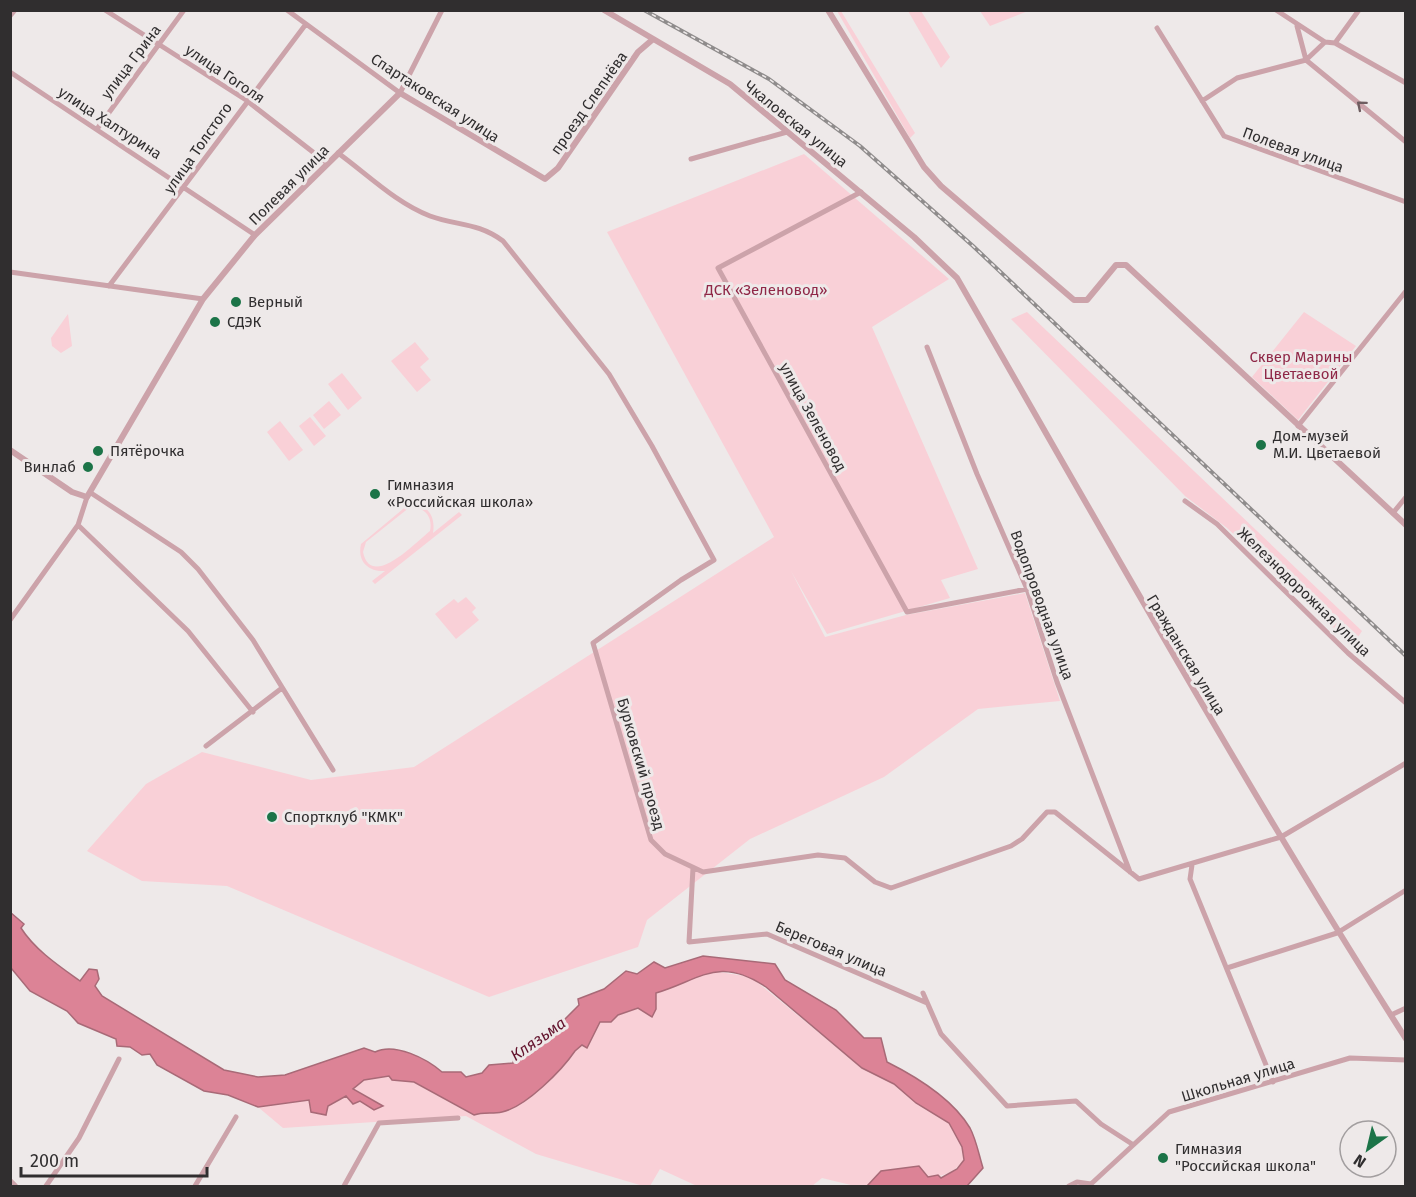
<svg xmlns="http://www.w3.org/2000/svg" width="1416" height="1197" font-family="'Fira Sans',sans-serif">
  <style>
    .green { fill: #f9d0d7; fill-rule: evenodd }
    .water { fill: #dc8396; stroke: #a86a77; stroke-width: 1.5 }
    .lines { fill: none; stroke-linecap: round; stroke-linejoin: round }
    .minor { stroke: #cca3aa; stroke-width: 5 }
    .tertiary { stroke: #cca3aa; stroke-width: 6 }
    .rail-casing { stroke: #8f8c8c; stroke-width: 4 }
    .rail { stroke: #eee9e9; stroke-width: 1.5; stroke-dasharray: 4.5; stroke-linecap: butt }
    .oneway { stroke: #6e5d60 }
    .poi-dot { fill: #1c7448; stroke: #eee9e9; stroke-width: 2 }
    .labels { text-anchor: middle; dominant-baseline: central; stroke-width: 6; stroke-linejoin: round; paint-order: stroke }
    .street-label { font-size: 15px; fill: #302e2f; stroke: #eee9e9 }
    .park-label { font-size: 15px; fill: #8f2747; stroke: #eee9e9 }
    .poi-label { font-size: 15px; fill: #302e2f; stroke: #eee9e9; text-anchor: start }
    .water-label { font-size: 16px; font-style: italic; fill: #62122c; stroke: #eee9e9 }
  </style>
  <rect width="100%" height="100%" fill="#eee9e9"/>
  <path class="green" d="M837 11H841L915 133 910 138Z
    M908 11H921L950 57 941 68Z
    M980 11H1028L990 26Z
    M804 154 949 279 872 327 978 569 941 580 950 598 827 634 791 571 825 637 906 615 1025 593 1060 701 978 709 884 777 750 839 647 920 638 947 489 997 227 886 142 881 87 851 146 784 202 752 311 780 414 767 774 537 607 232Z
    M1027 312 1362 631 1352 646 1227 528 1185 496 1011 319Z
    M1304 312 1356 346 1298 420 1252 377Z
    M68 314 72 346 61 353 52 346 51 338Z
    M415 342 429 359 420 367 431 380 417 392 391 361Z
    M342 373 362 398 348 410 328 384Z
    M329 401 341 415 324 429 313 415Z
    M310 417 326 436 314 446 299 426Z
    M280 421 303 450 289 461 267 432Z
    M409 504C427 503 436 516 433 533L459 512 462 515 375 584 372 581 385 571C368 572 357 561 361 544ZM410 507C425 507 433 517 430 531 415 543 371 590 363 552L366 542Z
    M466 597 476 608 472 612 479 620 456 639 435 614 454 599 458 603Z
    M713 971 751 977 862 1068 894 1084 916 1103 949 1123 962 1147 964 1160C944 1187 911 1175 882 1171L867 1186H855L822 1178 812 1186H697L660 1169 650 1186H643L536 1154 466 1116 283 1128 258 1107 309 1100 311 1112 326 1114 328 1106 347 1096 360 1101 374 1110 382 1106 352 1089 364 1080 390 1076 392 1080 414 1082 473 1115 489 1111 502 1112 582 1045 587 1048 600 1022 638 1008 656 1009 655 993Z"/>
  <path class="water" d="M10 912 24 924 21 928C35 950 59 966 80 981L89 969 97 970 99 979 95 986 102 996 224 1070 258 1077 285 1075 364 1048 375 1052C395 1042 427 1059 442 1072H461L466 1077 482 1073 489 1065 513 1063 515 1055 525 1054 529 1046 536 1048 579 1005 578 999 604 989 626 971 637 974 654 962 665 968 703 956 775 964 785 980 836 1010 864 1038H881L887 1062C917 1077 952 1098 970 1128 976 1139 979 1155 983 1168L967 1186H867L881 1171 919 1166 928 1177 938 1175 941 1178 957 1169 964 1160 962 1147 949 1123 916 1103 894 1084 862 1068 766 987C719 955 700 980 656 993V1009L652 1017 638 1008 618 1015 611 1022H600L587 1048 582 1045 575 1051C562 1070 526 1107 502 1112 493 1114 483 1112 474 1115L414 1082 392 1080 389 1076 364 1080 353 1089 383 1106 374 1110 360 1101 353 1104 346 1096 328 1106 326 1115 311 1112 309 1100 258 1107 228 1095 204 1091 157 1065 150 1054 142 1055 130 1047 117 1046 116 1039 78 1023 67 1011 30 991 11 968Z"/>
  <g class="lines">
    <path class="minor" d="M105 10 246 100 327 163
      M287 10 400 93 442 10
      M1276 10 1325 42 1335 43 1406 83
      M10 16 15 10
      M1297 26 1306 60 1406 142
      M1157 28 1224 136 1406 202
      M1335 43 1359 10
      M10 72 255 235
      M1202 101 1237 78 1306 60 1325 42
      M97 129 184 10
      M338 153C367 174 396 203 430 216 457 226 477 222 503 241L609 374 652 446 714 560 681 580 593 643 651 840 665 854 703 872 818 855 845 858 875 882 891 888 1011 846 1022 839 1047 812H1055L1139 879 1281 837 1406 763
      M691 159 787 132
      M861 192 718 268 907 612 1027 589
      M10 272 203 299
      M109 286 306 24
      M927 347 977 474 1027 589 1057 682 1130 872
      M1298 426 1406 291
      M91 493 181 552 198 569 253 640 333 770
      M1185 501 1217 524 1348 653 1406 703
      M1393 513 1406 497
      M78 525 188 631 253 712
      M10 620 78 525 87 497
      M206 746 282 688
      M1192 865 1190 879 1273 1082
      M693 868 689 942 767 934 927 1003
      M1227 968 1337 933 1406 890
      M923 993 941 1034 1007 1106 1076 1101 1101 1124 1132 1144
      M1391 1015 1406 1008
      M46 1186 79 1138 119 1059
      M195 1186 236 1117
      M344 1186 379 1123 458 1118
      M1069 1186 1077 1182 1091 1184 1169 1112 1350 1058 1406 1060"/>
    <path class="tertiary" d="M604 10 730 84 914 237 957 278C1104 533 1247 790 1406 1039
      M828 10 924 167 941 186 1074 300H1087L1116 265H1126L1406 525
      M10 450 72 492 87 497 203 299 255 235 400 93 545 179 558 168 638 52 652 40
      M10 1181 15 1186"/>
    <g class="rail-casing">
      <path id="rail" d="M644 10 769 79 860 146 973 246 1406 656"/>
    </g>
    <use href="#rail" class="rail"/>
  </g>
  <defs><path id="oneway-chevron" d="M-2-3.5L2.5 0L-2 3.5" fill="none" stroke-width="1.6" stroke-linecap="round" stroke-linejoin="round" transform="scale(1.5)"/></defs>
  <use class="oneway" href="#oneway-chevron" transform="translate(1361 105) rotate(-140)"/>
  <g class="poi-dot">
    <circle cx="236" cy="302" r="6"/>
    <circle cx="215" cy="322" r="6"/>
    <circle cx="1261" cy="445" r="6"/>
    <circle cx="98" cy="451" r="6"/>
    <circle cx="88" cy="467" r="6"/>
    <circle cx="375" cy="494" r="6"/>
    <circle cx="272" cy="817" r="6"/>
    <circle cx="1163" cy="1158" r="6"/>
  </g>
  <g class="labels">
    <g class="street-label">
      <text transform="translate(131 62) rotate(-53)">улица Грина</text>
      <text transform="translate(225 74) rotate(34)">улица Гоголя</text>
      <text transform="translate(435 98) rotate(33)">Спартаковская улица</text>
      <text transform="translate(589 103) rotate(-55)">проезд Слепнёва</text>
      <text transform="translate(110 123) rotate(33)">улица Халтурина</text>
      <text transform="translate(796 124) rotate(39)">Чкаловская улица</text>
      <text transform="translate(198 148) rotate(-55)">улица Толстого</text>
      <text transform="translate(1293 150) rotate(20)">Полевая улица</text>
      <text transform="translate(289 185) rotate(-45)">Полевая улица</text>
      <text transform="translate(813 417) rotate(61)">улица Зеленовод</text>
      <text transform="translate(1304 592) rotate(44)">Железнодорожная улица</text>
      <text transform="translate(1042 605) rotate(70)">Водопроводная улица</text>
      <text transform="translate(1186 655) rotate(59)">Гражданская улица</text>
      <text transform="translate(641 764) rotate(74)">Бурковский проезд</text>
      <text transform="translate(831 949) rotate(23)">Береговая улица</text>
      <text transform="translate(1238 1080) rotate(-17)">Школьная улица</text>
    </g>
    <g class="park-label">
      <text x="766" y="290">ДСК «Зеленовод»</text>
      <text x="1301" y="357">Сквер Марины<tspan x="1301" dy="17">Цветаевой</tspan></text>
    </g>
    <g class="poi-label">
      <text x="248" y="302">Верный</text>
      <text x="227" y="322">СДЭК</text>
      <text x="1273" y="436">Дом-музей<tspan x="1273" dy="17">М.И. Цветаевой</tspan></text>
      <text x="110" y="451">Пятёрочка</text>
      <text x="76" y="467" text-anchor="end">Винлаб</text>
      <text x="387" y="485">Гимназия<tspan x="387" dy="17">«Российская школа»</tspan></text>
      <text x="284" y="817">Спортклуб "КМК"</text>
      <text x="1175" y="1149">Гимназия<tspan x="1175" dy="17">"Российская школа"</tspan></text>
    </g>
    <g class="water-label">
      <text transform="translate(538 1039) rotate(-35)">Клязьма</text>
    </g>
  </g>
  <rect width="1416" height="1197" fill="none" stroke="#302e2f" stroke-width="24"/>
  <g transform="translate(1368 1149) rotate(214)"><circle r="28" fill="#eee9e9" stroke="#a29e9f" stroke-width="1.5"/>
  <path d="M0-4.5L10 22L0 15L-10 22Z" fill="#1c7448"/>
  <text y="-9" font-size="16" font-weight="bold" text-anchor="middle" fill="#302e2f">N</text>
  </g>
  <path d="M21 1167v9h186v-9" fill="none" stroke="#302e2f" stroke-width="3"/>
  <text x="30" y="1167" font-size="18" fill="#302e2f" stroke="#eee9e9" stroke-width="4.5" paint-order="stroke">200 m</text>
</svg>
